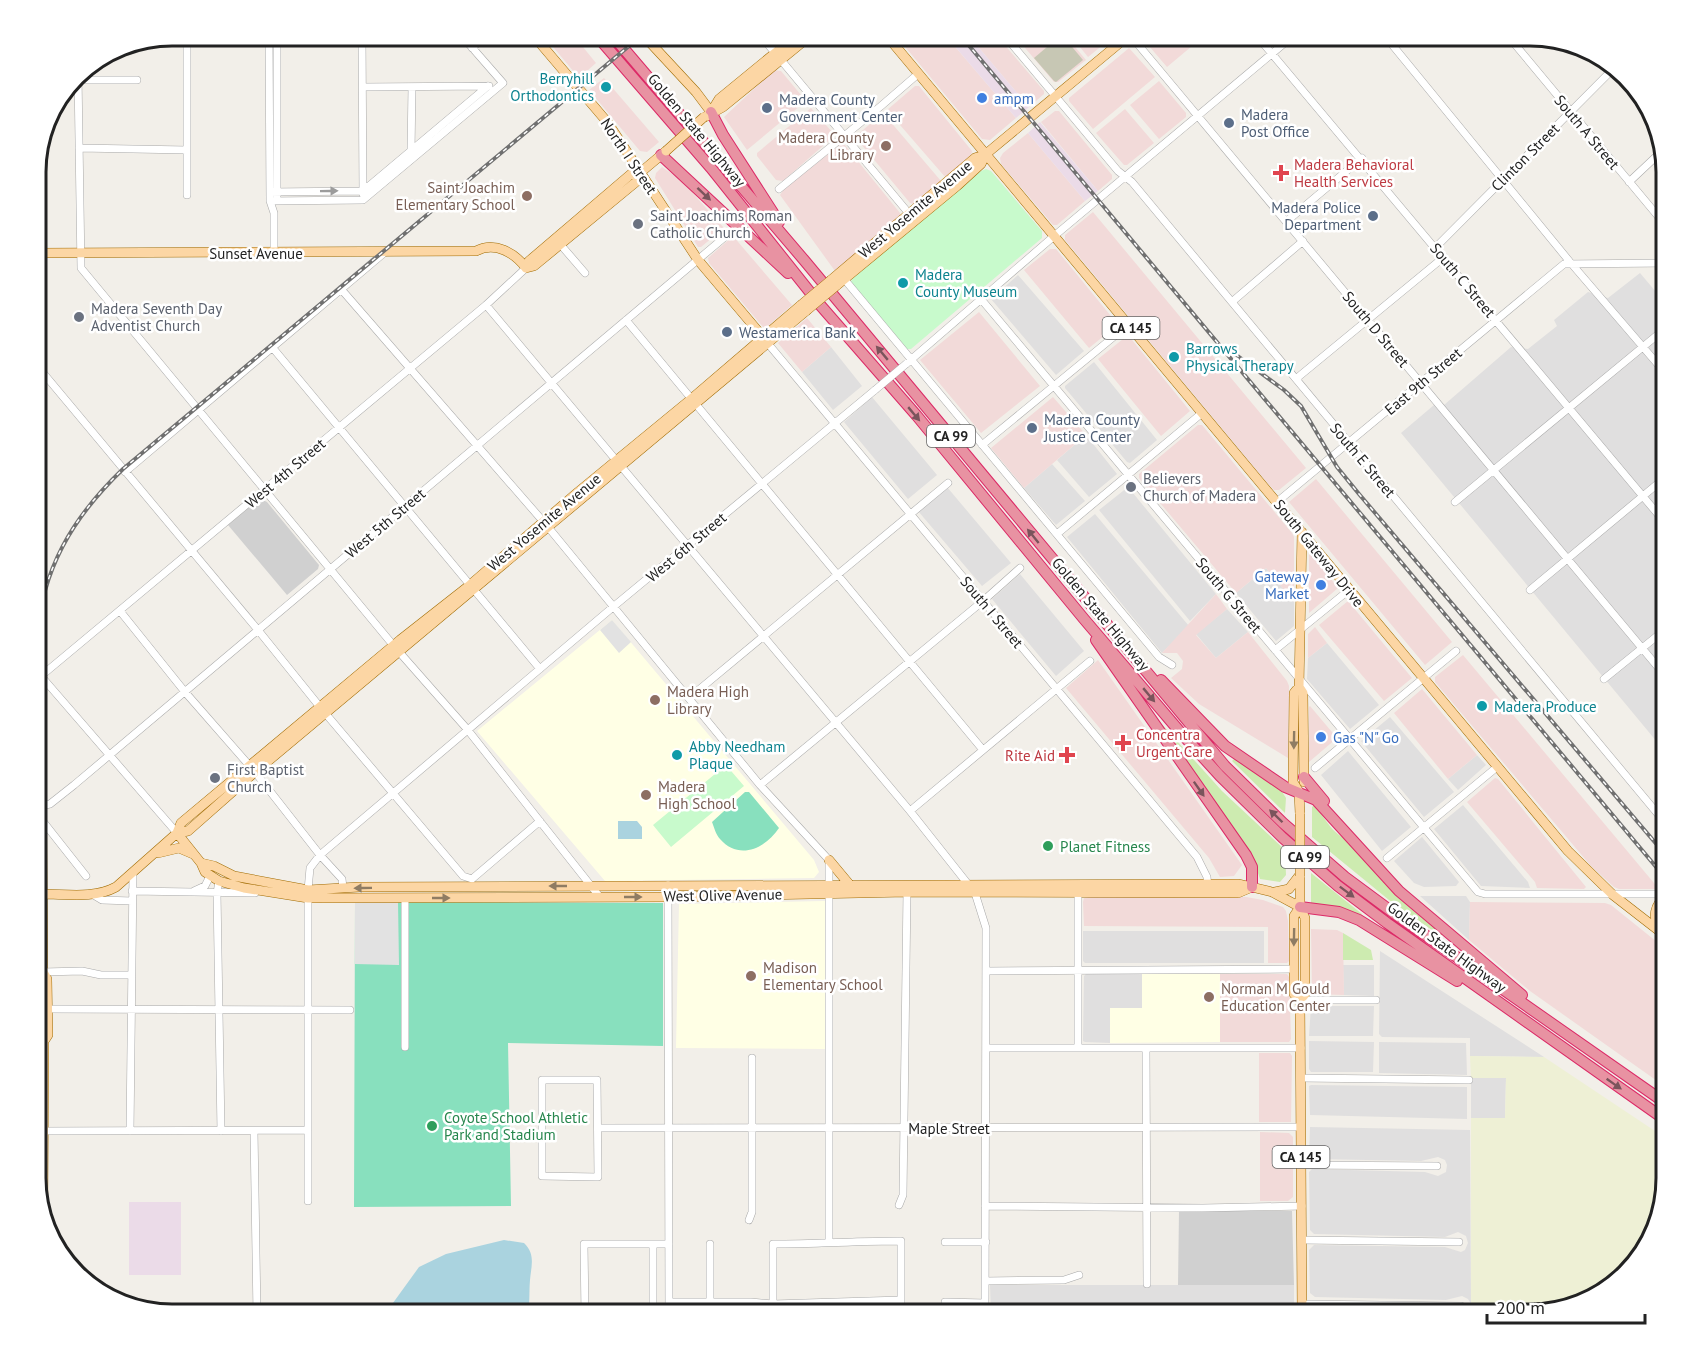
<svg xmlns="http://www.w3.org/2000/svg" width="1703" height="1350" font-family="'PT Sans',sans-serif">
  <style>
    .residential { fill: #e0dfdf }
    .commercial { fill: #f2dad9 }
    .industrial { fill: #ebdbe8 }
    .education { fill: #ffffe5 }
    .religious { fill: #d0d0d0 }
    .construction { fill: #c7c7b4 }
    .farmland { fill: #eef0d5 }
    .grass { fill: #cdebb0 }
    .park { fill: #c8facc }
    .pitch { fill: #88e0be }
    .parking { fill: #e2e2e2 }
    .water { fill: #aad3df }
    .lines { fill: none; stroke-linecap: round; stroke-linejoin: round }
    .minor-casing { stroke: #a9a9a9; stroke-width: 8 }
    .major-casing { stroke: #a06b00; stroke-width: 10 }
    .highway-casing { stroke: #dc2a67; stroke-width: 12 }
    .minor { stroke: #fff; stroke-width: 7 }
    .major { stroke: #fcd6a4; stroke-width: 9 }
    .highway { stroke: #e892a2; stroke-width: 10 }
    .rail-casing { stroke: #707070; stroke-width: 4 }
    .rail { stroke: #fff; stroke-width: 1.5; stroke-dasharray: 4.5; stroke-linecap: butt }
    .minor-bridge-casing { stroke: #a9a9a9; stroke-width: 8; stroke-linecap: butt }
    .major-bridge-casing { stroke: #a06b00; stroke-width: 10; stroke-linecap: butt }
    .minor-bridge { stroke: #fff; stroke-width: 7 }
    .major-bridge { stroke: #fcd6a4; stroke-width: 9 }
    .oneway { fill: #9c9c9c }
    .oneway2 { fill: #7b545c }
    .oneway3 { fill: #8f7c63 }
    .culture-dot { fill: #0f9aa8; stroke: #fff; stroke-width: 2 }
    .shop-dot { fill: #3f7fe0; stroke: #fff; stroke-width: 2 }
    .service-dot { fill: #5c6f8a; stroke: #fff; stroke-width: 2 }
    .education-dot { fill: #8d6e63; stroke: #fff; stroke-width: 2 }
    .health-dot { fill: #e0444e; stroke: #fff; stroke-width: 2 }
    .worship-dot { fill: #6b7280; stroke: #fff; stroke-width: 2 }
    .leisure-dot { fill: #2e9e5b; stroke: #fff; stroke-width: 2 }
    .labels { text-anchor: middle; dominant-baseline: central; stroke-width: 5; stroke-linejoin: round; paint-order: stroke }
    .shield { fill: #fff; stroke: #646464; stroke-width: 1.5 }
    .shield-label { font-size: 14px; font-weight: bold; fill: #222 }
    .culture-label { font-size: 15px; fill: #0d838f; stroke: #fff; text-anchor: start }
    .shop-label { font-size: 15px; fill: #366cbe; stroke: #fff; text-anchor: start }
    .service-label { font-size: 15px; fill: #4e5e75; stroke: #fff; text-anchor: start }
    .street-label { font-size: 15px; fill: #222; stroke: #fff }
    .education-label { font-size: 15px; fill: #785e54; stroke: #fff; text-anchor: start }
    .health-label { font-size: 15px; fill: #be3a42; stroke: #fff; text-anchor: start }
    .worship-label { font-size: 15px; fill: #5b616d; stroke: #fff; text-anchor: start }
    .leisure-label { font-size: 15px; fill: #27864d; stroke: #fff; text-anchor: start }
    .rim { fill: none; stroke: #222; stroke-width: 3 }
  </style>
  <rect width="100%" height="100%" fill="#f2efe9"/>
  <path class="residential" d="M1640 273 1667 305V754L1401 433 1434 405H1444L1511 347 1528 349 1557 326 1554 320 1588 292 1608 298Z
    M1018 275 1084 351 1056 375 991 299Z
    M831 347 862 386 833 410 802 372Z
    M1094 362 1157 440 1130 463 1127 462 1065 388V386Z
    M872 397 937 475 908 499 844 422Z
    M1086 435 1117 474 1089 497 1057 460Z
    M1052 464 1085 501 1056 525 1024 488Z
    M947 487 1011 563 982 586 918 511Z
    M1128 487 1216 594 1190 621 1099 510Z
    M1095 514 1189 626 1162 653 1067 537Z
    M1266 568 1294 602V626L1276 641 1236 593Z
    M1020 574 1084 651 1056 676 992 599Z
    M1227 609 1248 632 1216 658 1196 634Z
    M1327 643 1379 705 1350 729 1307 679 1308 658Z
    M1390 717 1454 792 1424 817 1361 741Z
    M1348 751 1411 827 1382 851 1321 775Z
    M1477 755 1486 765 1458 790 1448 779Z
    M1463 805 1528 882 1530 888 1481 886 1434 829Z
    M1422 837 1459 882 1456 886 1424 887 1414 883 1394 861Z
    M1420 896H1466L1470 902 1469 940Z
    M1083 931H1264V963H1085L1083 961Z
    M1380 951 1544 1057 1470 1056V1038L1382 1037 1379 1034Z
    M1343 965H1374V996L1344 995Z
    M1086 974H1142V1009L1110 1008V1043L1085 1042 1083 1041 1084 976Z
    M1311 1006H1374L1373 1036H1309Z
    M1309 1041 1374 1042 1373 1072H1311L1309 1069Z
    M1379 1042 1466 1043 1467 1075 1379 1073Z
    M1471 1078H1506L1505 1118H1471Z
    M1311 1085 1467 1087V1119L1310 1115 1309 1086Z
    M1310 1127 1470 1130 1471 1304 1468 1299 1462 1296 1446 1300 1315 1297 1310 1293 1309 1250 1314 1245 1445 1247 1461 1252 1465 1250 1468 1243 1466 1236 1458 1232 1445 1237 1314 1234 1310 1230 1309 1172 1312 1169 1425 1172 1438 1176 1446 1172 1447 1165 1445 1160 1438 1157 1421 1161 1313 1159 1309 1157Z
    M990 1285H1294V1314H991Z
    M1315 1310 1446 1311 1455 1314H1311Z"/>
  <path class="commercial" d="M544 36H574L596 63 579 78Z
    M896 36H946L1016 118 990 140 982 139Z
    M969 36H997L1044 91V94L1029 107Z
    M1015 36H1066L1086 60 1058 82H1054Z
    M1071 36H1114L1088 57Z
    M1204 36 1167 67 1143 39 1144 36Z
    M1129 48 1155 77 1093 129 1069 101V98Z
    M774 70 781 71 806 101 747 150 724 117Z
    M604 78 659 142 647 152 640 151 589 90Z
    M1159 81 1186 113V117L1159 139 1130 105Z
    M915 86H919L972 151 971 157 946 178 887 110Z
    M811 108 833 133V137L783 181 776 180 757 156V153Z
    M1125 109 1154 143 1127 165H1124L1096 133Z
    M1055 111H1059L1112 175V179L1098 191 1041 122Z
    M883 113 941 181 914 204 910 203 856 138 857 135Z
    M1028 133 1085 201 1057 225H1053L1001 164 1000 158 1003 153Z
    M844 144 900 213V217L835 271 780 195 784 189 840 145Z
    M662 167 680 179 724 228 701 247H698L655 178 656 173Z
    M1093 212 1306 468 1279 490H1274L1269 485 1065 240V235Z
    M733 236 792 305 767 327H763L709 263 708 258Z
    M1050 249H1056L1115 321V327L1089 348 1024 270Z
    M979 312 1040 386 981 433 920 360Z
    M807 318 831 347 802 372 778 343Z
    M1128 335 1190 411 1161 436 1098 359Z
    M1053 397 1086 435 1024 488 991 448Z
    M1198 425H1202L1292 533 1294 537V602L1266 568 1236 593 1139 478V474Z
    M1316 479 1452 642 1425 665 1289 502Z
    M1309 554 1312 555 1338 588 1309 613Z
    M1216 594 1227 609 1196 635 1216 658 1248 632 1287 681 1289 686 1288 758 1199 704 1171 678 1182 669 1183 661 1177 653H1162Z
    M1348 601 1412 678 1384 701 1319 625Z
    M1315 627 1327 643 1308 658V634Z
    M1463 655 1659 889H1619L1614 887 1591 866 1435 682V677Z
    M1098 660 1242 865 1234 876 1220 877 1209 858 1066 688Z
    M1422 689 1477 755 1448 779 1394 713Z
    M1310 706 1337 738 1309 762V707Z
    M1495 778 1498 779 1586 887 1584 889 1537 888 1535 882 1467 802Z
    M1089 897H1246L1263 900 1283 907 1286 911 1288 921 1289 961 1287 963H1268V927L1084 926 1083 902 1084 898Z
    M1470 902 1605 903 1611 905 1667 950V1088L1530 991 1469 940Z
    M1311 929 1337 930 1343 933 1344 995 1312 994Z
    M1220 974H1287L1289 977 1291 1039 1289 1042H1220Z
    M1259 1053H1290L1292 1056 1291 1122H1259Z
    M1260 1132 1289 1133 1293 1137V1197L1288 1201H1260Z"/>
  <path class="industrial" d="M946 36H969L1029 107 1016 118Z
    M1040 122 1098 191 1085 201 1028 133Z
    M129 1202H181V1275H129Z"/>
  <path class="education" d="M612 620 814 860 819 872 814 878 605 881 477 731Z
    M825 901V1049L676 1048 679 904Z
    M1142 974H1220V1042L1110 1043V1008H1142Z"/>
  <path class="religious" d="M258 500H263L267 502 319 565 318 569 287 595 228 525Z
    M1179 1211H1292L1294 1285H1178Z"/>
  <path class="construction" d="M1060 36H1063L1083 60 1056 82 1054 81 1034 58Z"/>
  <path class="farmland" d="M1470 1056 1544 1057 1667 1139V1178L1657 1230 1633 1267 1591 1300 1531 1314H1471V1118H1505L1506 1078H1471Z"/>
  <path class="grass" d="M1159 721 1222 791 1285 850 1286 875 1280 882 1260 879 1256 867 1156 724Z
    M1235 758 1281 790 1286 798 1285 813 1232 761Z
    M1314 805C1325 817 1332 835 1348 839L1444 934 1442 937 1389 900 1312 837V807Z
    M1311 873 1362 914 1359 918 1314 907 1311 903Z
    M1343 933 1371 950 1373 960H1343Z"/>
  <path class="park" d="M986 169 991 171 1042 231V238L911 349H907L851 282 852 279 981 171Z
    M726 765 744 786 671 847 653 825Z"/>
  <path class="pitch" d="M745 792H749L779 828C766 848 739 861 720 839 716 835 714 827 712 822Z
    M355 902 663 903V1046L508 1043 511 1206 354 1207Z"/>
  <path class="parking" d="M612 620 631 642 619 653 600 630Z
    M355 902H398L399 965 355 964Z"/>
  <path class="water" d="M618 821H637L642 827V839H618Z
    M504 1240 524 1243C536 1254 531 1267 530 1280 529 1291 530 1303 528 1314H385L419 1267 446 1254Z"/>
  <g class="lines">
    <g class="minor-casing">
      <path id="minor" d="M187 36V195
        M269 36 270 201 274 213V252
        M277 36V196
        M362 36 363 194
        M462 36 503 83
        M761 36 911 216
        M1005 36 1118 171 1132 182 1667 825
        M1131 36 1667 678
        M1257 36 1667 525
        M1385 36 1570 262 1667 375
        M1508 36 1667 227
        M472 48 485 36
        M78 76 81 268 393 645 467 729 599 896
        M78 80H137
        M363 87 489 86
        M79 148 187 150
        M411 151 412 87
        M1629 182 1662 151
        M779 189 881 106 918 74
        M270 192 363 191 488 86
        M270 201 363 200 503 83
        M1287 221 1362 158
        M560 244 585 273
        M1436 247 1615 67
        M845 280 1159 657 1172 665
        M341 289 548 527 760 785 829 860V1242
        M981 299 1478 892 1485 894H1667
        M1233 301 1303 241
        M486 305 910 811 975 893 986 928 985 1314
        M626 320 983 750
        M765 340 1197 857 1207 877 1208 887
        M272 347 540 669
        M906 364 1053 237 1293 36
        M39 368 258 630 320 707 463 876 472 879 540 821
        M1297 378 1444 257
        M982 445 1128 325
        M125 472 384 253
        M1277 502 1564 264 1667 263
        M1455 502 1667 327
        M1057 534 1202 413
        M1530 590 1667 476
        M120 611 185 692 255 772 320 855 342 879 343 888
        M1275 650 1349 590
        M1604 679 1667 628
        M689 698 948 483
        M1315 768 1456 651
        M760 785 983 601 1020 568
        M41 806 50 804 74 785 726 236
        M910 811 1090 661
        M41 819 86 876
        M177 833 41 676 486 305 526 268
        M1387 858 1497 767
        M219 881 217 893 221 1131
        M668 885 669 1314
        M1078 889V1048
        M132 891 255 893
        M194 891 205 886 210 876
        M92 894 102 900 132 901
        M986 971 1294 969
        M43 972 82 971 101 975H131
        M1300 1000H1376
        M47 1009 350 1010
        M405 1047V898
        M986 1048H1301
        M1146 1048 1147 1284
        M1301 1078 1469 1080
        M542 1080H597L598 1177 542 1176Z
        M598 1128 1301 1127
        M43 1131 308 1130
        M130 1131 133 874
        M254 1131 257 1314
        M1301 1165 1437 1166
        M308 1201V890L310 868 320 855 613 607 875 390
        M899 1205 903 1195 907 892
        M985 1206 1203 1208 1302 1206
        M749 1220 752 1212V1058
        M1302 1240 1459 1242
        M945 1242H986
        M653 1244V1314
        M710 1244V1302
        M985 1281 1064 1280 1079 1275
        M669 1302H751L773 1304 901 1300
        M945 1302 985 1303
        M773 1304V1244C816 1244 858 1241 901 1241V1314
        M1302 1304 1461 1306
        M585 1314 584 1244H669"/>
    </g>
    <g class="major-casing">
      <path id="major" d="M534 36 608 123 698 260 763 337
        M644 36 696 92 711 112
        M887 36 1568 851 1613 895 1667 937
        M711 112 719 99 796 36
        M705 117 723 107 810 36
        M36 253 476 251C495 241 515 253 526 268
        M38 253 43 972 40 980V1035L44 1041 43 1211
        M526 268 534 266 636 182 641 172 666 151
        M526 268 529 261 631 174 641 172
        M831 280 975 158 986 154 1128 36
        M836 286 957 186 981 164 986 154
        M1299 687 1303 693 1304 782
        M1300 814 1299 792 1293 782 1294 693 1299 687 1302 532
        M177 833 201 863 205 872 219 881 244 888 308 898 669 897 907 892 1238 893 1252 887
        M177 833 181 823 400 640 470 585 578 492 690 400 801 305
        M158 853 179 848 193 854
        M829 860 849 884
        M201 863 214 866 234 876 308 890 359 887 1239 884 1272 892 1300 907
        M1300 876V907L1305 918V994L1300 1000 1302 1314
        M36 891 42 894C66 894 94 899 116 887L177 833 188 831 255 772 806 311
        M1275 892 1289 889 1299 876
        M1300 907 1294 916V994L1300 1000
        M1660 931C1652 916 1654 906 1667 894
        M43 972 47 979 48 1035 44 1041"/>
    </g>
    <g class="highway-casing">
      <path id="highway" d="M597 36 711 168 821 306 917 416 1084 619 1181 733 1220 776 1283 838 1338 886 1387 923 1667 1121
        M613 36 804 260 1225 766 1283 823 1345 877 1395 914 1667 1104
        M711 112 723 135 779 222
        M661 155 788 273
        M1096 640 1246 855 1252 867V887
        M1161 680 1225 746 1285 787 1316 800 1399 891 1522 995
        M1304 777 1324 801
        M1300 907 1339 912 1359 920 1457 981"/>
    </g>
    <use href="#minor" class="minor"/>
    <use href="#major" class="major"/>
    <use href="#highway" class="highway"/>
    <g class="rail-casing">
      <path id="rail" d="M961 36 1667 880
        M1235 354 1284 390 1301 406 1337 467 1359 494 1664 853
        M36 641C42 569 72 518 123 469L641 36"/>
    </g>
    <use href="#rail" class="rail"/>
    <g class="minor-bridge-casing">
      <path id="minor-bridge" d="M875 390 906 364"/>
    </g>
    <g class="major-bridge-casing">
      <path id="major-bridge" d="M666 151 704 117
        M801 305 831 280
        M806 311 836 286
        M1300 876V814"/>
    </g>
    <use href="#minor-bridge" class="minor-bridge"/>
    <use href="#major-bridge" class="major-bridge"/>
  </g>
  <defs><path id="oneway-solid" d="M-6-.8H1V-3.2L6.5 0L1 3.2V.8H-6Z" transform="scale(1.5)"/></defs>
  <use class="oneway" href="#oneway-solid" transform="translate(329 191) rotate(-1)"/>
  <g class="oneway2">
    <use href="#oneway-solid" transform="translate(704 194) rotate(43)"/>
    <use href="#oneway-solid" transform="translate(882 353) rotate(-130)"/>
    <use href="#oneway-solid" transform="translate(914 414) rotate(50)"/>
    <use href="#oneway-solid" transform="translate(1033 536) rotate(-129)"/>
    <use href="#oneway-solid" transform="translate(1149 695) rotate(50)"/>
    <use href="#oneway-solid" transform="translate(1199 789) rotate(55)"/>
    <use href="#oneway-solid" transform="translate(1276 816) rotate(-136)"/>
    <use href="#oneway-solid" transform="translate(1347 892) rotate(37)"/>
    <use href="#oneway-solid" transform="translate(1614 1084) rotate(35)"/>
  </g>
  <g class="oneway3">
    <use href="#oneway-solid" transform="translate(1294 740) rotate(91)"/>
    <use href="#oneway-solid" transform="translate(558 886) rotate(180)"/>
    <use href="#oneway-solid" transform="translate(363 888) rotate(179)"/>
    <use href="#oneway-solid" transform="translate(633 897)"/>
    <use href="#oneway-solid" transform="translate(441 898)"/>
    <use href="#oneway-solid" transform="translate(1294 937) rotate(91)"/>
  </g>
  <g class="culture-dot">
    <circle cx="606" cy="87" r="6"/>
    <circle cx="903" cy="283" r="6"/>
    <circle cx="1174" cy="357" r="6"/>
    <circle cx="1482" cy="706" r="6"/>
    <circle cx="677" cy="755" r="6"/>
  </g>
  <g class="shop-dot">
    <circle cx="982" cy="98" r="6"/>
    <circle cx="1321" cy="585" r="6"/>
    <circle cx="1321" cy="737" r="6"/>
  </g>
  <g class="service-dot">
    <circle cx="767" cy="108" r="6"/>
    <circle cx="1229" cy="123" r="6"/>
    <circle cx="1373" cy="216" r="6"/>
    <circle cx="727" cy="332" r="6"/>
    <circle cx="1032" cy="428" r="6"/>
  </g>
  <g class="education-dot">
    <circle cx="886" cy="146" r="6"/>
    <circle cx="527" cy="196" r="6"/>
    <circle cx="655" cy="700" r="6"/>
    <circle cx="646" cy="795" r="6"/>
    <circle cx="751" cy="976" r="6"/>
    <circle cx="1209" cy="997" r="6"/>
  </g>
  <g class="health-dot">
    <path d="M1278 164h6v6h6v6h-6v6h-6v-6h-6v-6h6z"/>
    <path d="M1120 734h6v6h6v6h-6v6h-6v-6h-6v-6h6z"/>
    <path d="M1064 746h6v6h6v6h-6v6h-6v-6h-6v-6h6z"/>
  </g>
  <g class="worship-dot">
    <circle cx="638" cy="224" r="6"/>
    <circle cx="79" cy="317" r="6"/>
    <circle cx="1131" cy="487" r="6"/>
    <circle cx="215" cy="778" r="6"/>
  </g>
  <g class="leisure-dot">
    <circle cx="1048" cy="846" r="6"/>
    <circle cx="432" cy="1126" r="6"/>
  </g>
  <g class="labels">
    <g class="shield">
      <rect x="1102.5" y="317" width="57" height="22" rx="4.5"/>
      <rect x="927" y="425" width="48" height="22" rx="4.5"/>
      <rect x="1281" y="846" width="48" height="22" rx="4.5"/>
      <rect x="1272.5" y="1146" width="57" height="22" rx="4.5"/>
    </g>
    <g class="shield-label">
      <text x="1131" y="328">CA 145</text>
      <text x="951" y="436">CA 99</text>
      <text x="1305" y="857">CA 99</text>
      <text x="1301" y="1157">CA 145</text>
    </g>
    <g class="culture-label">
      <text x="594" y="78" text-anchor="end">Berryhill<tspan x="594" dy="17">Orthodontics</tspan></text>
      <text x="915" y="274">Madera<tspan x="915" dy="17">County Museum</tspan></text>
      <text x="1186" y="348">Barrows<tspan x="1186" dy="17">Physical Therapy</tspan></text>
      <text x="1494" y="706">Madera Produce</text>
      <text x="689" y="746">Abby Needham<tspan x="689" dy="17">Plaque</tspan></text>
    </g>
    <g class="shop-label">
      <text x="994" y="98">ampm</text>
      <text x="1309" y="576" text-anchor="end">Gateway<tspan x="1309" dy="17">Market</tspan></text>
      <text x="1333" y="737">Gas "N" Go</text>
    </g>
    <g class="service-label">
      <text x="779" y="99">Madera County<tspan x="779" dy="17">Government Center</tspan></text>
      <text x="1241" y="114">Madera<tspan x="1241" dy="17">Post Office</tspan></text>
      <text x="1361" y="207" text-anchor="end">Madera Police<tspan x="1361" dy="17">Department</tspan></text>
      <text x="739" y="332">Westamerica Bank</text>
      <text x="1044" y="419">Madera County<tspan x="1044" dy="17">Justice Center</tspan></text>
    </g>
    <g class="street-label">
      <text transform="translate(697 130) rotate(50)">Golden State Highway</text>
      <text transform="translate(1587 132) rotate(50)">South A Street</text>
      <text transform="translate(629 156) rotate(56)">North I Street</text>
      <text transform="translate(1525 157) rotate(-45)">Clinton Street</text>
      <text transform="translate(915 209) rotate(-40)">West Yosemite Avenue</text>
      <text x="256" y="253">Sunset Avenue</text>
      <text transform="translate(1463 280) rotate(50)">South C Street</text>
      <text transform="translate(1376 329) rotate(50)">South D Street</text>
      <text transform="translate(1423 381) rotate(-40)">East 9th Street</text>
      <text transform="translate(1363 460) rotate(50)">South E Street</text>
      <text transform="translate(285 473) rotate(-40)">West 4th Street</text>
      <text transform="translate(544 522) rotate(-40)">West Yosemite Avenue</text>
      <text transform="translate(385 523) rotate(-40)">West 5th Street</text>
      <text transform="translate(686 547) rotate(-40)">West 6th Street</text>
      <text transform="translate(1319 553) rotate(51)">South Gateway Drive</text>
      <text transform="translate(1229 595) rotate(50)">South G Street</text>
      <text transform="translate(992 612) rotate(50)">South I Street</text>
      <text transform="translate(1101 614) rotate(50)">Golden State Highway</text>
      <text transform="translate(723 895) rotate(-1)">West Olive Avenue</text>
      <text transform="translate(1447 947) rotate(36)">Golden State Highway</text>
      <text x="949" y="1128">Maple Street</text>
    </g>
    <g class="education-label">
      <text x="874" y="137" text-anchor="end">Madera County<tspan x="874" dy="17">Library</tspan></text>
      <text x="515" y="187" text-anchor="end">Saint Joachim<tspan x="515" dy="17">Elementary School</tspan></text>
      <text x="667" y="691">Madera High<tspan x="667" dy="17">Library</tspan></text>
      <text x="658" y="786">Madera<tspan x="658" dy="17">High School</tspan></text>
      <text x="763" y="967">Madison<tspan x="763" dy="17">Elementary School</tspan></text>
      <text x="1221" y="988">Norman M Gould<tspan x="1221" dy="17">Education Center</tspan></text>
    </g>
    <g class="health-label">
      <text x="1294" y="164">Madera Behavioral<tspan x="1294" dy="17">Health Services</tspan></text>
      <text x="1136" y="734">Concentra<tspan x="1136" dy="17">Urgent Care</tspan></text>
      <text x="1055" y="755" text-anchor="end">Rite Aid</text>
    </g>
    <g class="worship-label">
      <text x="650" y="215">Saint Joachims Roman<tspan x="650" dy="17">Catholic Church</tspan></text>
      <text x="91" y="308">Madera Seventh Day<tspan x="91" dy="17">Adventist Church</tspan></text>
      <text x="1143" y="478">Believers<tspan x="1143" dy="17">Church of Madera</tspan></text>
      <text x="227" y="769">First Baptist<tspan x="227" dy="17">Church</tspan></text>
    </g>
    <g class="leisure-label">
      <text x="1060" y="846">Planet Fitness</text>
      <text x="444" y="1117">Coyote School Athletic<tspan x="444" dy="17">Park and Stadium</tspan></text>
    </g>
  </g>
  <path d="M0 0H1703V1350H0ZM172 46H1530A126 126 0 0 1 1656 172V1178A126 126 0 0 1 1530 1304H172A126 126 0 0 1 46 1178V172A126 126 0 0 1 172 46Z" fill="#fff" fill-rule="evenodd"/>
  <path class="rim" d="M172 46H1530A126 126 0 0 1 1656 172V1178A126 126 0 0 1 1530 1304H172A126 126 0 0 1 46 1178V172A126 126 0 0 1 172 46Z"/>
  <path d="M1487 1314v9h158v-9" fill="none" stroke="#222222" stroke-width="3"/>
  <text x="1496" y="1314" font-size="18" fill="#222222" stroke="#ffffff" stroke-width="4.5" paint-order="stroke">200 m</text>
</svg>
